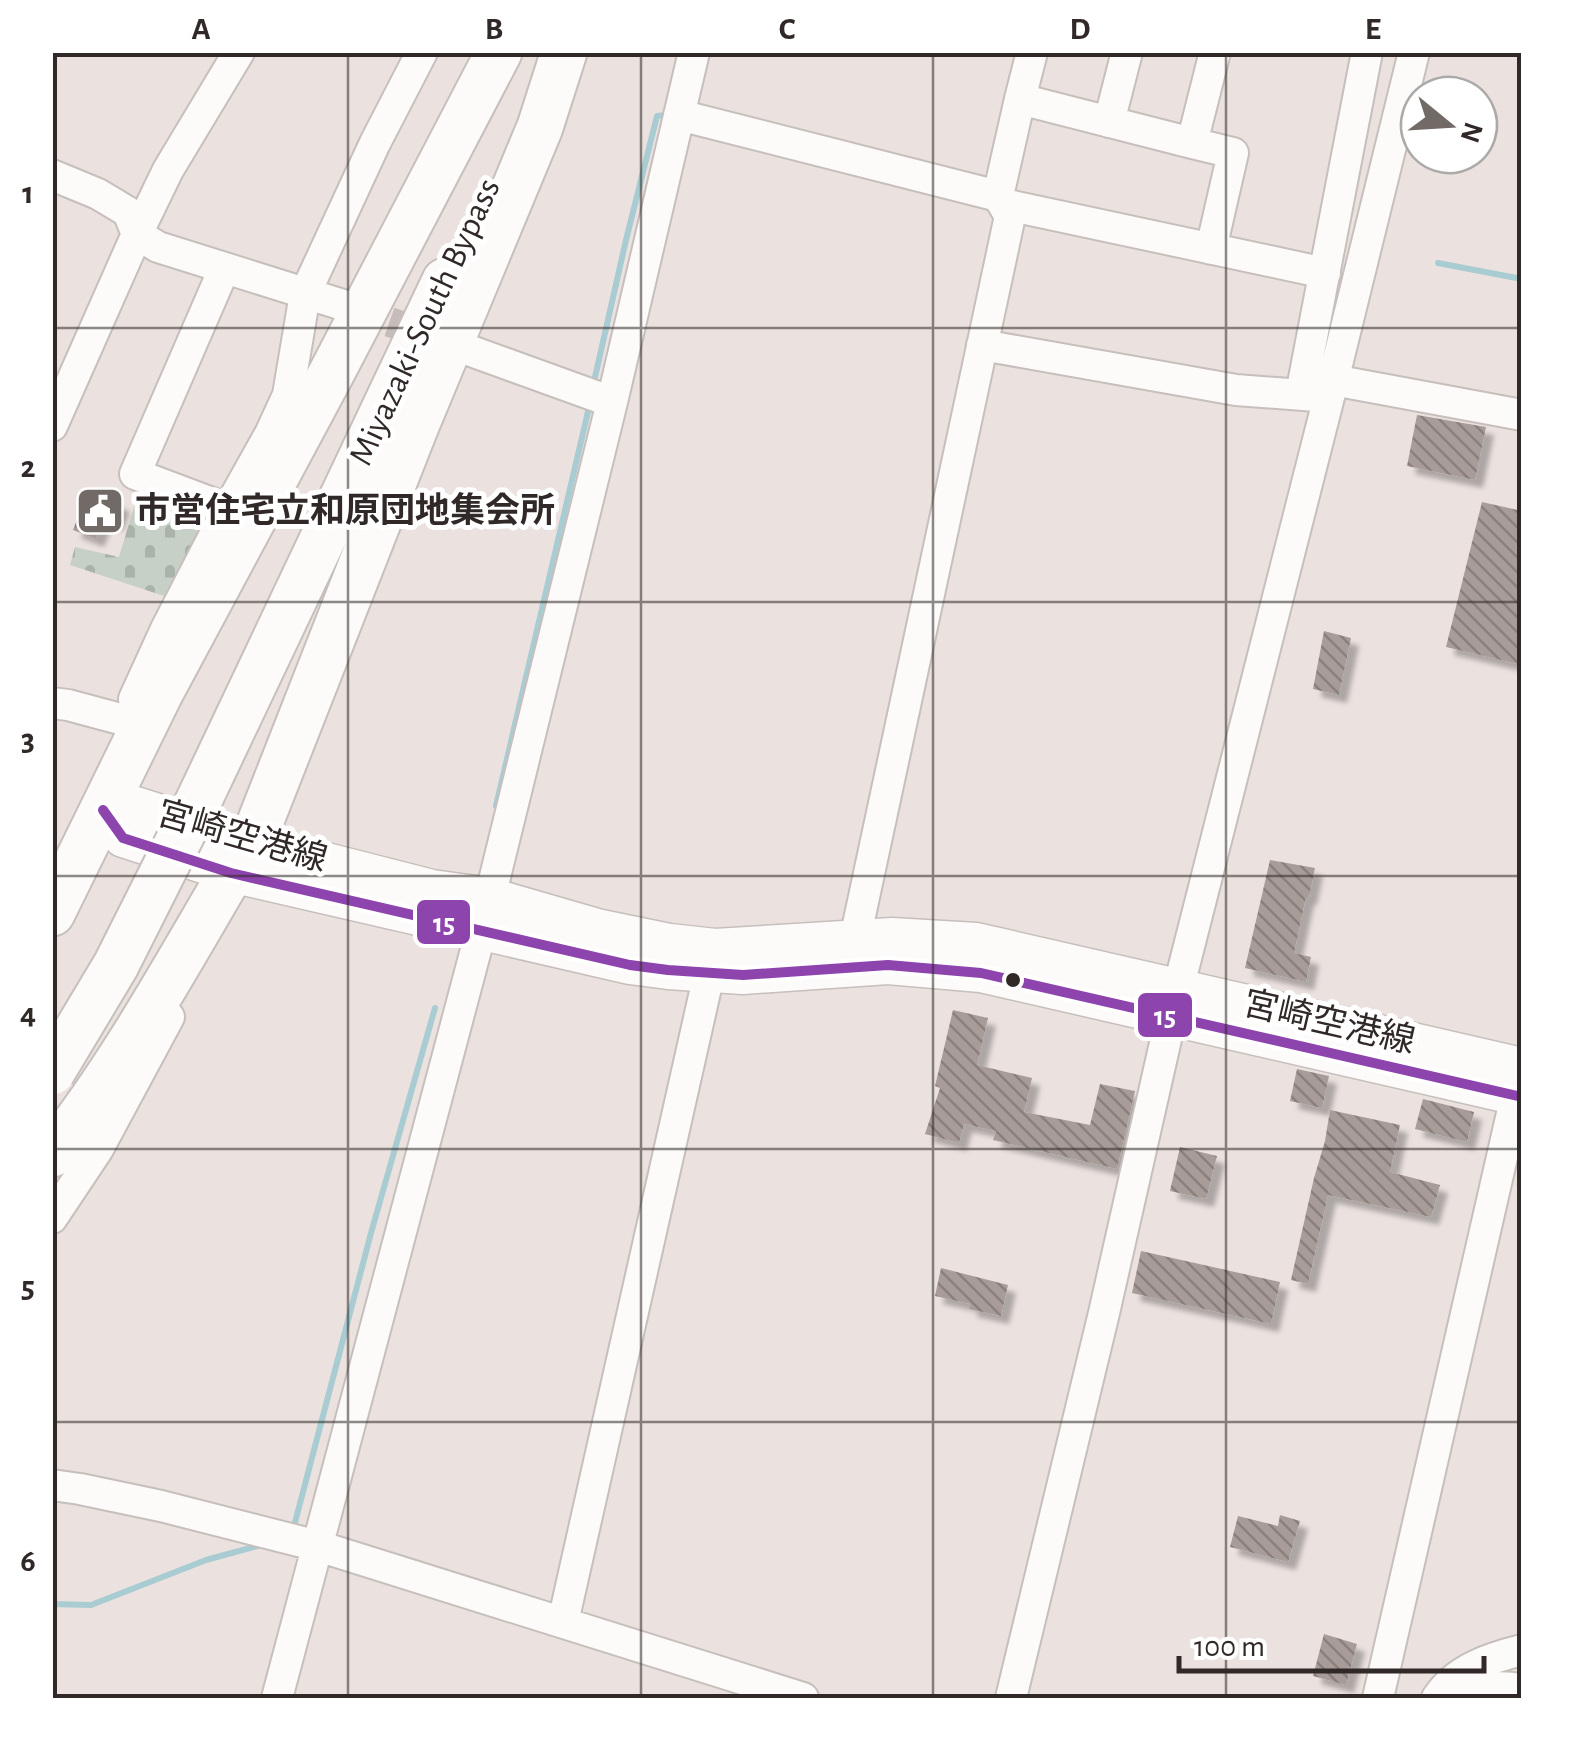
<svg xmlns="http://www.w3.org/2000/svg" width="1574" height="1751" font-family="'Alegreya Sans','Noto Sans JP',sans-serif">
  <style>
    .cemetery { fill: url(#cemetery-stones) }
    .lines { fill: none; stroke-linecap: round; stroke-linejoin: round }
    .stream { stroke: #a8ccd2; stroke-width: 6 }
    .building { fill: url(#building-back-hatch); filter: url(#shadow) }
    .minor-tunnel { stroke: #c6bdba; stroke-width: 30; stroke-dasharray: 30 15; stroke-linecap: butt }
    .minor-casing { stroke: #c6bfbc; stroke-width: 34 }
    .major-casing { stroke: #c6bfbc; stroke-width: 41 }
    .highway-casing { stroke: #c6bfbc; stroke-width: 49 }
    .minor { stroke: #fcfbfa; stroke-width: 30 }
    .major { stroke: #fcfbfa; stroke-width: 38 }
    .highway { stroke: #fcfbfa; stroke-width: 45 }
    .highway-bridge-casing { stroke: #c6bfbc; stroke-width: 49; stroke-linecap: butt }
    .highway-bridge { stroke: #fcfbfa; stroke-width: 45 }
    .bus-1-casing { stroke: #fff; stroke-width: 18 }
    .bus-1 { stroke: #8e44ad; stroke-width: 10 }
    .grid { fill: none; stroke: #302927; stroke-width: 2.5; stroke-opacity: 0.55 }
    .bus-dot { fill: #302927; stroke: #fff; stroke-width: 4 }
    .labels { text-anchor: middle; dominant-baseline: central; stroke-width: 10; stroke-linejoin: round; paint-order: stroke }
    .street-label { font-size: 35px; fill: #302927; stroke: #fff }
    .poi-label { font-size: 35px; font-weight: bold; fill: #302927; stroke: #fff; text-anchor: start }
    .line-badge { stroke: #fff; stroke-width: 4 }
    .badge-label { font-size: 28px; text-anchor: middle; font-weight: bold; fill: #fff }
    .neatline { fill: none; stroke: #302927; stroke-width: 4 }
    .grid-label { font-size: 32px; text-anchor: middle; font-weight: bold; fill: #302927 }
  </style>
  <defs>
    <pattern id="cemetery-stones" width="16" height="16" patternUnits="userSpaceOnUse" patternTransform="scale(2.5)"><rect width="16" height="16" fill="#c6d0c6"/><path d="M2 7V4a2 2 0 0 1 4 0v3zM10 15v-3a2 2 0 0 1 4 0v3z" fill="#aab3aa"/></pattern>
    <pattern id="building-back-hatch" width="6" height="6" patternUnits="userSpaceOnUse" patternTransform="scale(2.5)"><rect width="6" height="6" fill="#a89c99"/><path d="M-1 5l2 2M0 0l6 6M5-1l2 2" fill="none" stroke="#897f7d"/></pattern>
    <filter id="shadow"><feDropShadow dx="8" dy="8" stdDeviation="2.5" flood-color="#0004"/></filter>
  </defs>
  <rect width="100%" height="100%" fill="#ebe2df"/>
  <path class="cemetery" d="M140 487 205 516 167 597 70 565 75 547 119 557Z"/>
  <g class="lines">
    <path class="stream" d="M1438 263 1522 279
      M593 386 626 240 657 116 666 115
      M496 806 590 403
      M293 1530 371 1233 435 1008
      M52 1604 91 1605 206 1560 261 1545"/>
  </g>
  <path class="building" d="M1417 415 1486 427 1475 480 1407 466Z
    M88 491 122 504 115 523 104 519 96 539 73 530Z
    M1482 502 1522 511V665L1446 647Z
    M1324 631 1351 638 1339 695 1313 689Z
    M1270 860 1315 868 1309 897H1306L1294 953 1311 957 1306 982 1245 968Z
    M953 1010 988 1018 977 1065 1032 1078 1024 1112 1090 1125 1100 1084 1135 1091 1117 1169 993 1140 996 1131 964 1124 959 1143 925 1134 940 1088 935 1086Z
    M1297 1069 1329 1076 1322 1108 1290 1101Z
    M1423 1099 1474 1112 1467 1142 1415 1129Z
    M1330 1110 1400 1125 1390 1172 1440 1185 1431 1217 1328 1195 1308 1284 1291 1280 1314 1178 1325 1141Z
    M1180 1147 1217 1156 1206 1199 1170 1191Z
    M1141 1251 1280 1282 1271 1324 1132 1293Z
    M941 1268 1008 1285 1001 1316 969 1309 970 1304 935 1296Z
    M1280 1515 1300 1521 1288 1562 1230 1547 1238 1516 1278 1526Z
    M1324 1634 1357 1644 1346 1685 1313 1676Z"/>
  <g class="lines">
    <path class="minor-tunnel" d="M347 307 436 338"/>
    <g class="minor-casing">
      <path id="minor" d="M1032 52 1020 99 1192 143 1215 52
        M679 115 998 196 1010 216 855 939
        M1109 122 1127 52
        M1192 143 1233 153 1211 249
        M52 175 98 194 128 212 137 234 158 247 343 305
        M998 196 1020 99
        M1003 204 1325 273
        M224 269 135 474 228 509
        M982 345 1236 390 1329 397
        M471 351 612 402
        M1333 380 1522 415
        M1301 394 1367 52
        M52 426 137 234 168 170 239 52
        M134 699 166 629 228 509 270 434 288 395 305 294 375 143 422 52
        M52 703 68 705 124 720
        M52 1218 98 1149 169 1017
        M52 1485 80 1489 161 1506 318 1546 803 1698
        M563 1622 714 952
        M277 1698 490 897 612 402 694 52
        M1011 1698 1104 1313 1171 1017 1329 397 1414 52
        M1378 1698 1516 1096
        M1437 1698C1456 1669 1490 1658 1522 1650
        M1450 1698C1474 1687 1496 1685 1522 1689"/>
    </g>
    <g class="major-casing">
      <path id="major" d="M1522 1067 976 942 892 937 715 948 670 943 597 928 490 897 432 889 252 843 136 806 103 810 123 838 231 873 630 965 668 970 743 975 888 965 981 973 1522 1097"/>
    </g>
    <g class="highway-casing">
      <path id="highway" d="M198 802 445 281
        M252 843 415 428 540 127 564 52
        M52 913 159 695 332 372 499 52
        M52 1154C121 1067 175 968 231 873"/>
    </g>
    <use href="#minor" class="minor"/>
    <use href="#major" class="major"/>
    <use href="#highway" class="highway"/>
    <g class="highway-bridge-casing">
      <path id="highway-bridge" d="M52 1072 116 965 198 802"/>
    </g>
    <use href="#highway-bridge" class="highway-bridge"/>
    <g class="bus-1-casing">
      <path id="bus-1" d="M103 810 123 838 231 873 630 965 668 970 743 975 888 965 981 973 1522 1097"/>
    </g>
    <use href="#bus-1" class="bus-1"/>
  </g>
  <path class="grid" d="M348 52V1698M641 52V1698M933 52V1698M1226 52V1698M52 328H1522M52 602H1522M52 876H1522M52 1149H1522M52 1422H1522"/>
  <defs>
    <g id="civic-square" transform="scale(2.5)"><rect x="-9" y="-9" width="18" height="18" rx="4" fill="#716a67" stroke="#fff"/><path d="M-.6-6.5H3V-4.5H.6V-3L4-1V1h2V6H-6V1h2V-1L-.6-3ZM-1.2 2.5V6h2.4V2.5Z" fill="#fff"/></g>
  </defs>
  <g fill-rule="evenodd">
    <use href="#civic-square" x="100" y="511"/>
  </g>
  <circle class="bus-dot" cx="1013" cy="980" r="9"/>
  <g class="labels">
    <g class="street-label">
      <text transform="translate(425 322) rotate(-65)">Miyazaki-South Bypass</text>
      <text transform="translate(242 837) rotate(16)">宮崎空港線</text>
      <text transform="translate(1329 1023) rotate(13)">宮崎空港線</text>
    </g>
    <g class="poi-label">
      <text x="135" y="511">市営住宅立和原団地集会所</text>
    </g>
  </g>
  <g class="line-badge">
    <rect x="415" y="898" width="57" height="48" rx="10" fill="#8e44ad"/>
    <rect x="1136" y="991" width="58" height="48" rx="10" fill="#8e44ad"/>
  </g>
  <g class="badge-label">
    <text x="444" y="932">15</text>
    <text x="1165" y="1025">15</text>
  </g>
  <rect width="1574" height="1751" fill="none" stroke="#ffffff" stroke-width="110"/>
  <g transform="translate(1449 125) rotate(108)"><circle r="48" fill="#ffffff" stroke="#aca9a9" stroke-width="2.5"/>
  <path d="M0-8L18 38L0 25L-18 38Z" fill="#716a67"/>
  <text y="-15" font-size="28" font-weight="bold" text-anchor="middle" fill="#302927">N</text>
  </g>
  <path d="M1179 1656v15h305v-15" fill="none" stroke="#302927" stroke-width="5"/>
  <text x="1194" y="1656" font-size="30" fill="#302927" stroke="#ffffff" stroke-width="8" paint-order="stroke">100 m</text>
  <rect x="55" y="55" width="1464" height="1641" class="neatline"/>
  <g class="grid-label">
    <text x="201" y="39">A</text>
    <text x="494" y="39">B</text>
    <text x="787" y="39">C</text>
    <text x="1080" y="39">D</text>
    <text x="1373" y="39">E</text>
    <text x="28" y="203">1</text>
    <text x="28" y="477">2</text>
    <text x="28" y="750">3</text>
    <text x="28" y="1024">4</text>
    <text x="28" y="1297">5</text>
    <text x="28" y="1571">6</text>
  </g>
</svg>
